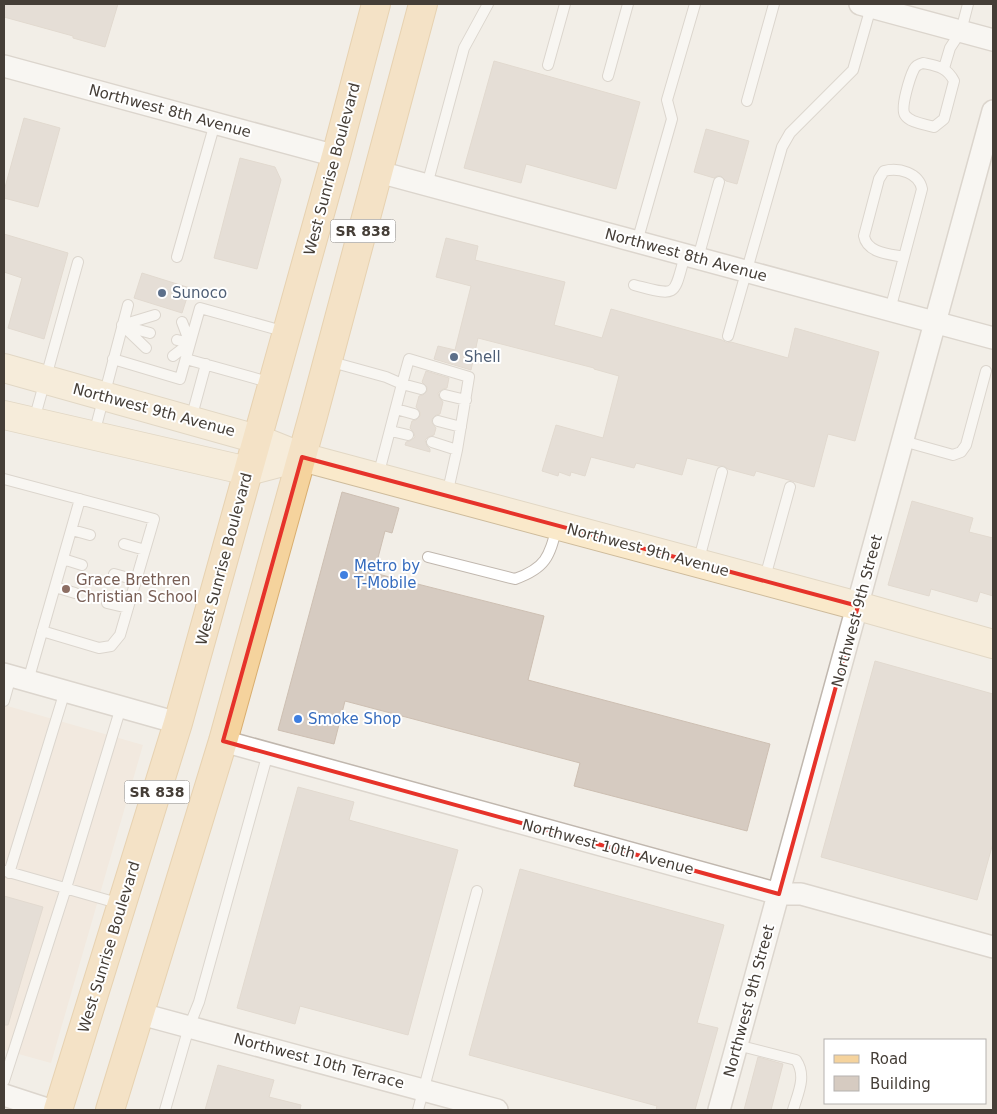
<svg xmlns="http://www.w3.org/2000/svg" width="997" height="1114" font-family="'DejaVu Sans',sans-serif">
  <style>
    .commercial { fill: #f2e2d4 }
    .building { fill: #d6cbc1; stroke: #cdbfb2 }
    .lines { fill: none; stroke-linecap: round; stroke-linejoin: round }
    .service-casing { stroke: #c0b7ae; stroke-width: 12 }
    .minor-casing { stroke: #c0b7ae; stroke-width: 24 }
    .secondary-casing { stroke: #cebb9b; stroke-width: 30 }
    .primary-casing { stroke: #d9ae6f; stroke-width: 30 }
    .service { stroke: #fff; stroke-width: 10 }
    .minor { stroke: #fff; stroke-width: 21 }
    .secondary { stroke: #fae9ca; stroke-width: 28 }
    .primary { stroke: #f5d39d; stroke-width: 28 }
    .marked { fill: none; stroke: #e6332a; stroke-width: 4; stroke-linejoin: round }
    .service-dot { fill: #5c6f8a; stroke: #fff; stroke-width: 2 }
    .shop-dot { fill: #3f7fe0; stroke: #fff; stroke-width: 2 }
    .education-dot { fill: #8d6e63; stroke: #fff; stroke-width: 2 }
    .labels { text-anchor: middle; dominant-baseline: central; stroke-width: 4; stroke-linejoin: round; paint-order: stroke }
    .shield { fill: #fff; stroke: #7d7873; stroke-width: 1 }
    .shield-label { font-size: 14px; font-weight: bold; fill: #453e37 }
    .street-label { font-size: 15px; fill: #453e37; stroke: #fff }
    .service-label { font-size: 15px; fill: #4e5e75; stroke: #fff; text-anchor: start }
    .shop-label { font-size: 15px; fill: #366cbe; stroke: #fff; text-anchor: start }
    .education-label { font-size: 15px; fill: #785e54; stroke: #fff; text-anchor: start }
  </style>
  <rect width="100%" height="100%" fill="#f2eee7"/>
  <path class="commercial" d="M4 705 143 745 51 1063 4 1050Z"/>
  <path class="building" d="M4 4H118L105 47 73 38V36L4 17Z
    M494 61 640 102 616 189 526 164 521 183 464 168Z
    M24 118 60 128 38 207 4 198V191Z
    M706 129 749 141 737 184 726 181 721 176H717L714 178 694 172Z
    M240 158 275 167 281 180 257 269 214 258Z
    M4 234 68 253 44 339 8 328 22 278 4 272Z
    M446 238 478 246 475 260 565 282 554 325 602 338 611 309 722 340 727 343 731 342 788 358 795 328 879 352 855 441 828 434 814 487 756 471 754 476 728 469 724 466H718L687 458 682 475 636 463 634 468 591 457 585 476 571 472 570 476 559 472 558 476 542 471 556 425 603 438 619 376 594 369V368L478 338 471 370 434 359 438 346 455 350 471 286 436 277Z
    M142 273 190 288 182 313 134 298Z
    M426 371 449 378 447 388 443 389 438 393 439 397 443 402 440 414 436 415 432 419V423L436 428 434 435 428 437 425 440 427 446 430 449V452L405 445 406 442 410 441 415 437 414 433 410 428 412 421 416 420 420 416V412L416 407 419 396 423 395 427 391V387L422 382Z
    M342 492 399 508 392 533 385 531 374 573 544 616 528 680 770 744 747 831 574 786 580 763 345 701 334 744 278 730Z
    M912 501 973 518 969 532 993 538V596L980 592 977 602 931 589 929 596 888 585Z
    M875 661 993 694V843L977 900 821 857Z
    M298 787 354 802 349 820 458 850 408 1035 300 1006 295 1024 237 1008Z
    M520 869 724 925 697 1023 718 1028 695 1110H656L657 1106 469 1055Z
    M4 896 43 907 8 1025H4Z
    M758 1057 783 1064 771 1110H744Z
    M218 1065 274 1080 269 1097 301 1105 300 1110H205Z"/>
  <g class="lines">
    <g class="service-casing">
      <path id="service" d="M923 63C937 66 947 67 954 81L944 119 934 127C925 124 910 123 905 115 900 108 910 77 914 69 916 65 919 64 923 63Z
        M548 65 565 4
        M944 68 950 48 961 31 968 4
        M608 76 628 4
        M747 101 774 4
        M427 185 464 48 488 4
        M637 242 672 119 667 100 695 4
        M177 257 215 123
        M698 258 719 182
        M634 285C678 296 673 298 685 255
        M890 310 922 189C919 173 899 167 884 171L879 179 864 236C867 253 889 254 904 257
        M182 322 190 343
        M122 325 155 315
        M122 325 146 348
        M124 326 150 333
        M728 336 782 147 790 133 853 70 871 7
        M177 340 190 343
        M173 356 190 343
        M113 359 180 379 200 308 286 332
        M186 359 272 383
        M328 361 386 377 402 384 378 476
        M421 389 402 384 409 359 469 377 457 450
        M445 395 466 400
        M396 409 414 414
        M191 419 206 364
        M34 420 78 262
        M438 421 461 427
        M391 431 408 435
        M94 434 128 305
        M903 441 953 455 961 452 966 445 986 371
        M432 442 457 450 447 495
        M4 479 154 519 120 635 111 646 99 648 42 631
        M72 530 90 535
        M124 544 145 550
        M428 557 515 579C546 568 549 557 557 527
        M63 559 82 565
        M698 563 722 472
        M114 574 136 580
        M764 581 790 487
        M55 587 75 593
        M107 603 128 608
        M28 681 80 499
        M4 701 11 676
        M5 871 121 904
        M9 873 65 691
        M737 1045 796 1060C807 1076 798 1093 793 1110
        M4 1081 66 888 121 707
        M165 1110 189 1027 199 1002 268 753
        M418 1110 477 891"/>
    </g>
    <g class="minor-casing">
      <path id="minor" d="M860 4 993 40
        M4 66 336 156
        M379 172 993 338
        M4 674 178 723
        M223 741 779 894H801L993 947
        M141 1014 497 1110
        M4 1095 50 1110
        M719 1110 993 111"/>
    </g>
    <g class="secondary-casing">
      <path id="secondary" d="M4 368 257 439 302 457 858 606 993 644
        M4 415 248 471 302 457"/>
    </g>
    <g class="primary-casing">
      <path id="primary" d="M58 1110 178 723 336 156 376 4
        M110 1110 223 741 313 416 423 4"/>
    </g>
    <use href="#service" class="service"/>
    <use href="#minor" class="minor"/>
    <use href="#secondary" class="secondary"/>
    <use href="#primary" class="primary"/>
  </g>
  <path d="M0 0H997V1114H0ZM302 457 858 606 779 894 223 741Z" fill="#f2eee7" fill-opacity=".55" fill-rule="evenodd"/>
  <path class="marked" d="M302 457 858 606 779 894 223 741Z"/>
  <g class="service-dot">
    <circle cx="162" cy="293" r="5"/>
    <circle cx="454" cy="357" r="5"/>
  </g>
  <g class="shop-dot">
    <circle cx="344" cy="575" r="5"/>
    <circle cx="298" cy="719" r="5"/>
  </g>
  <circle class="education-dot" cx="66" cy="589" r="5"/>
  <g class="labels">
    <g class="shield">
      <rect x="330.5" y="219.5" width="65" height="23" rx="4"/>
      <rect x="124.5" y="780.5" width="65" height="23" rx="4"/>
    </g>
    <g class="shield-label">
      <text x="363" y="231">SR 838</text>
      <text x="157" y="792">SR 838</text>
    </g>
    <g class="street-label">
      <text transform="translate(170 111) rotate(15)">Northwest 8th Avenue</text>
      <text transform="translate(332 169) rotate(-75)">West Sunrise Boulevard</text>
      <text transform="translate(686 255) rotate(15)">Northwest 8th Avenue</text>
      <text transform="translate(154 410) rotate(15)">Northwest 9th Avenue</text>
      <text transform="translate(648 550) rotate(15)">Northwest 9th Avenue</text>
      <text transform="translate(224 559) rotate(-75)">West Sunrise Boulevard</text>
      <text transform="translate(857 611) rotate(-75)">Northwest 9th Street</text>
      <text transform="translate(608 847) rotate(15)">Northwest 10th Avenue</text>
      <text transform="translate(109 947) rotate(-73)">West Sunrise Boulevard</text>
      <text transform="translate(749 1001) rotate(-75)">Northwest 9th Street</text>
      <text transform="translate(319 1061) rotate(15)">Northwest 10th Terrace</text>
    </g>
    <g class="service-label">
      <text x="172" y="293">Sunoco</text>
      <text x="464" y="357">Shell</text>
    </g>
    <g class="shop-label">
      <text x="354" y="566">Metro by<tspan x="354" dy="17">T-Mobile</tspan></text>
      <text x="308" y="719">Smoke Shop</text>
    </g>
    <g class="education-label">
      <text x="76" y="580">Grace Brethren<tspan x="76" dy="17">Christian School</tspan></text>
    </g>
  </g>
  <rect width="997" height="1114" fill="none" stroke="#453e37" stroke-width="10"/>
  <rect x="824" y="1039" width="162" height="65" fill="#ffffff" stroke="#b5b2af"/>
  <rect x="834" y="1055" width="25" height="8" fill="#f5d39d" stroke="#b5b2af"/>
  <text x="870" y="1064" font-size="15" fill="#453e37">Road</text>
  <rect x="834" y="1076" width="25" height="15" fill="#d6cbc1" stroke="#b5b2af"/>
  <text x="870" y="1089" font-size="15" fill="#453e37">Building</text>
</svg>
